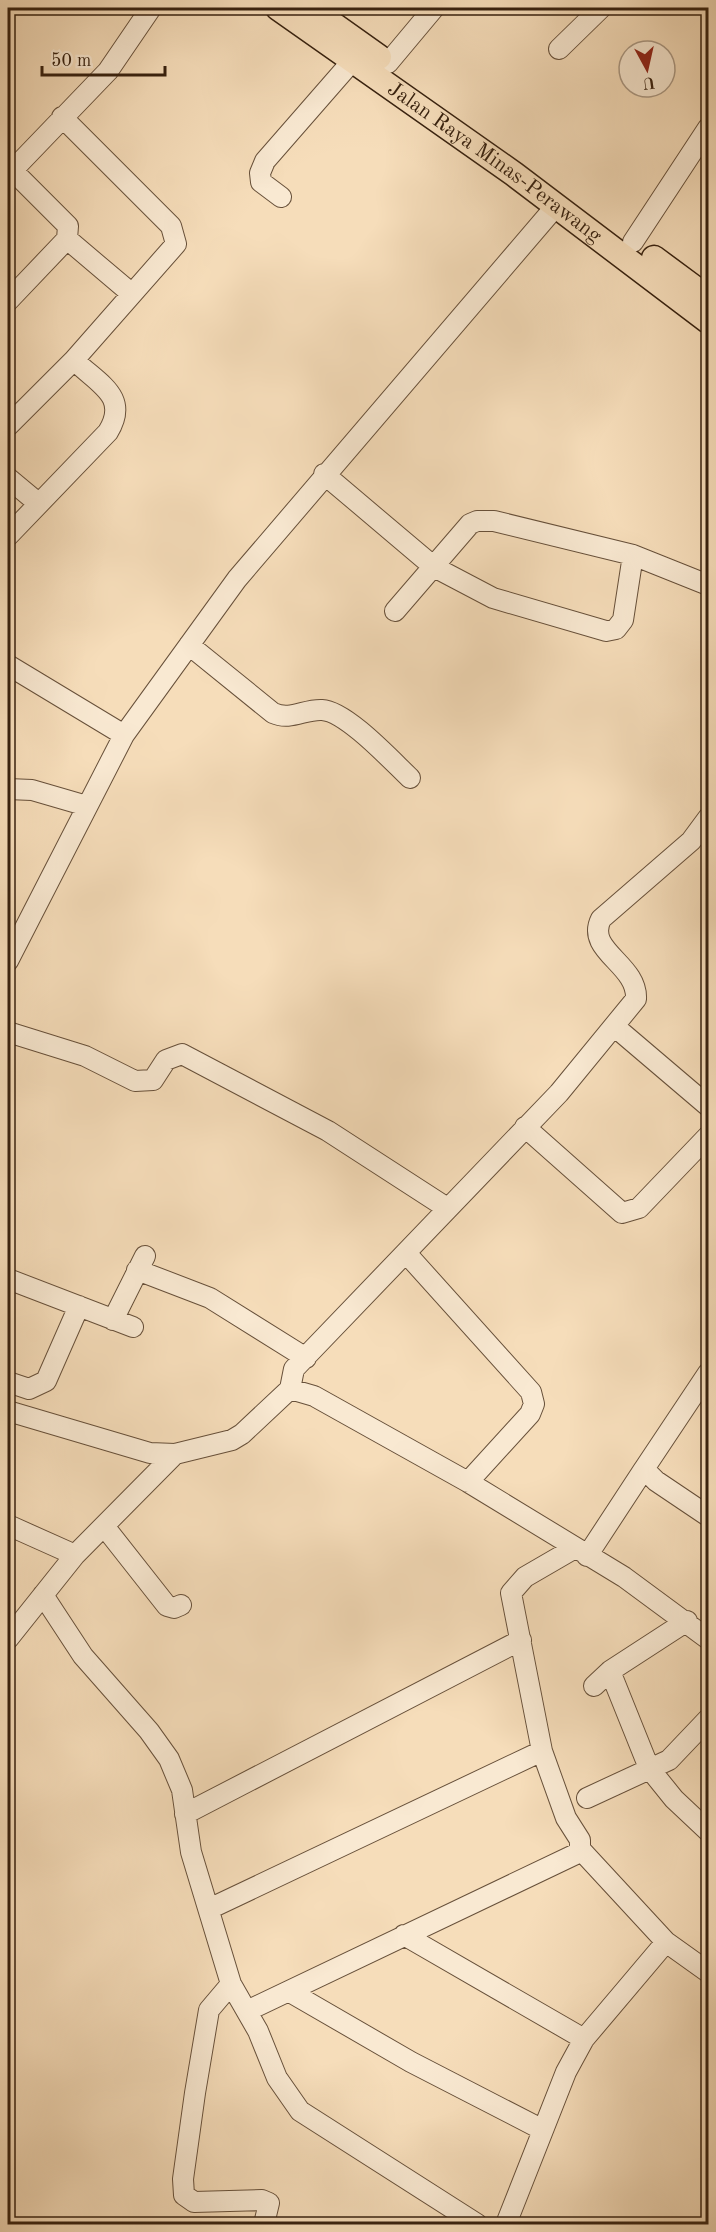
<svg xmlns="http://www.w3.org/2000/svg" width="716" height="2232" font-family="'Old Standard TT',serif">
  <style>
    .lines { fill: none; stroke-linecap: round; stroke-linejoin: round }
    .minor-casing { stroke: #67503a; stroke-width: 22 }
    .major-casing { stroke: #37210f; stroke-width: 27 }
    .minor { stroke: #f9e9d2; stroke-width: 20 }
    .major { stroke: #f6ddba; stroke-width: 24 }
    .labels { text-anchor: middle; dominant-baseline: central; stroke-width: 6; stroke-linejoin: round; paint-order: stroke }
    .street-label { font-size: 21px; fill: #37210f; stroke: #f9e9d2 }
  </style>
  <rect width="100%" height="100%" fill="#f6ddba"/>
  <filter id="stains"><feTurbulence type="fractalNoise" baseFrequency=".00333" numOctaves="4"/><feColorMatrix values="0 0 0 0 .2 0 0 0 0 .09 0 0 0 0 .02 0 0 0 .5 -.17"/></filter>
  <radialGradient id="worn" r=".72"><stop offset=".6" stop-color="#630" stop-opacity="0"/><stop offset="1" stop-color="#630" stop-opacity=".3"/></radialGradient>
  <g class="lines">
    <g class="minor-casing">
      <path id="minor" d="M559 49 601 8
        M388 63 434 8
        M8 175 108 71 151 8
        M281 197 261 182 260 173 265 161 354 59
        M67 239 132 294
        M633 242 708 128
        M8 301 67 239 68 226 12 170
        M8 426 74 360 176 244 171 226 62 117
        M324 474 434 567 493 598 606 631 616 629 623 620 633 555 708 585
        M8 478 38 503
        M8 536 108 432C130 396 98 384 74 360
        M395 611 470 524 477 521H494L633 555
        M189 645 273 713C291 721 304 709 322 710 346 711 392 761 410 778
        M8 665 124 735
        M8 789 32 790 87 806
        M8 961 124 735 237 579 556 206
        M614 1026 708 1106
        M8 1032 85 1056 135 1081 153 1080 166 1060 182 1054 328 1131 447 1208
        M525 1127 622 1213 639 1208 708 1136
        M406 1253 531 1392 534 1404 530 1414 468 1482
        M137 1270 210 1298 306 1358
        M8 1279 133 1327
        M113 1320 145 1256
        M8 1382 29 1389 46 1381 79 1306
        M290 1389 294 1369 559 1093 636 999C638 964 585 951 601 919L691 841 708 818
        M8 1411 150 1453 175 1454 232 1440 242 1434 290 1389 314 1396 468 1482 624 1577 708 1639
        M644 1469 708 1373
        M8 1525 75 1555
        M104 1526 167 1606 174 1608 181 1605
        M587 1556 644 1469 656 1481 708 1516
        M43 1595 83 1656 149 1731 169 1759 182 1790 191 1852 231 1984 258 2031 277 2078 300 2111 477 2224
        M8 1639 75 1555 175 1454
        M610 1671 687 1621
        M594 1686 610 1671 649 1768 674 1799 708 1831
        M587 1798 669 1760 708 1719
        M185 1814 521 1640
        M580 1849 666 1942 708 1972
        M209 1909 542 1751
        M404 1935 584 2039
        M231 1984 209 2010 195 2093 183 2179 184 2195 194 2202 262 2200 269 2203 264 2224
        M290 1992 411 2062 543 2130
        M247 2011 576 1854 580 1849V1840L566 1818 542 1751 511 1593 525 1577 575 1548
        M506 2224 566 2072 584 2039 666 1942"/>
    </g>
    <g class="major-casing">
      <g id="major">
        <path id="s1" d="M278 8 514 174 708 321"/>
        <path d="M310 8 379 57"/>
        <path d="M654 258 708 298"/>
      </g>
    </g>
    <use href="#minor" class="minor"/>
    <use href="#major" class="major"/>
  </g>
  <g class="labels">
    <g class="street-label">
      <text stroke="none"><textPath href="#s1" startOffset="266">Jalan Raya Minas-Perawang</textPath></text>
    </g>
  </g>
  <rect width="716" height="2232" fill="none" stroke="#f6ddba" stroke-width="30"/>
  <rect x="9" y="9" width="698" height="2214" fill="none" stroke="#37210f" stroke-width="3"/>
  <rect x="15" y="15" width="686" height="2202" fill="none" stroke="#37210f" stroke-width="1.5"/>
  <g transform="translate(647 69) rotate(172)"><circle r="28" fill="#f9e9d2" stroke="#ab9984" stroke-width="1.5"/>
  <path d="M0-4.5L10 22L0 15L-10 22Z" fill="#8f2418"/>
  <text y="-9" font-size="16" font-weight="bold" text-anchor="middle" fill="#37210f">U</text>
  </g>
  <path d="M42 66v9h123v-9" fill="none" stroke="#37210f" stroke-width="3"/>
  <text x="51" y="66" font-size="18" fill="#37210f" stroke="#f9e9d2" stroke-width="4.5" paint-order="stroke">50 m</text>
  <rect width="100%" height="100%" filter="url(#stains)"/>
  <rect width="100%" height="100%" fill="url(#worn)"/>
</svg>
